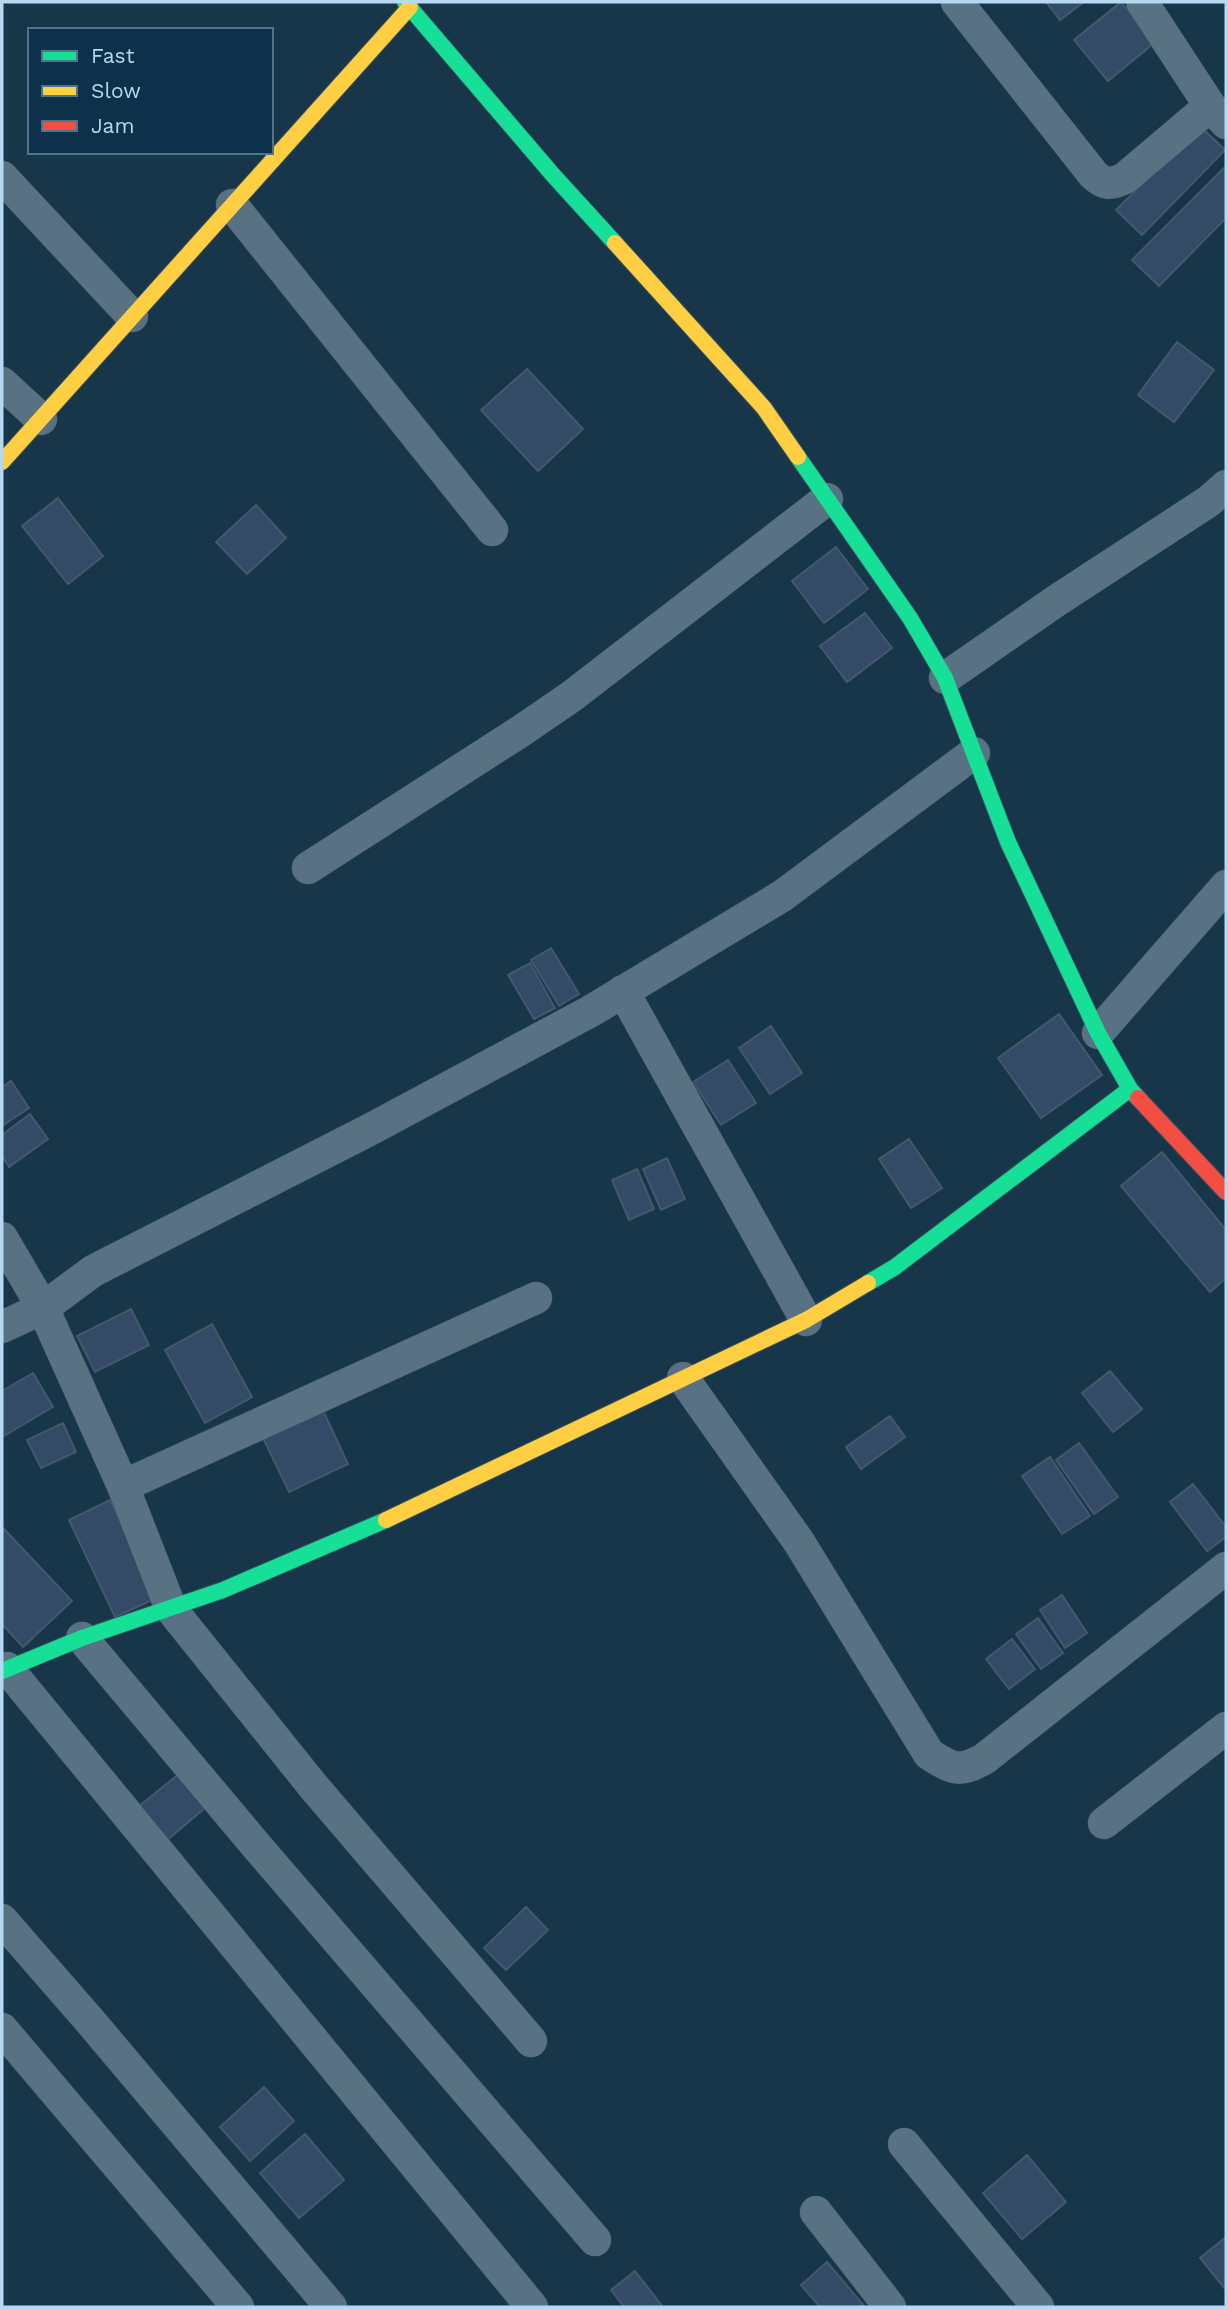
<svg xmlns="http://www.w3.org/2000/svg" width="1228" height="2309" font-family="'Work Sans',sans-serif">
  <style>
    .building { fill: #344b67; stroke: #44586c; stroke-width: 2 }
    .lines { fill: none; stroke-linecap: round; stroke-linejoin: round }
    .street-casing { stroke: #39505f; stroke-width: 33 }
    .fast-casing { stroke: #39505f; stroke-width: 18 }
    .slow-casing { stroke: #39505f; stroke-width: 18 }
    .jam-casing { stroke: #39505f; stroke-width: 18 }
    .street { stroke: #597283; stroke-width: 32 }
    .fast { stroke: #16e098; stroke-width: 16 }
    .slow { stroke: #ffcf43; stroke-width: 16 }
    .jam { stroke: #f24e42; stroke-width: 16 }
  </style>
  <rect width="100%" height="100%" fill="#173649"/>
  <path class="building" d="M1046 2H1084L1060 20Z
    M1121 2 1154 43 1108 81 1074 40Z
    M1200 126 1225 150 1142 235 1116 210Z
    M1226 166V218L1159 286 1132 260Z
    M1177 342 1214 370 1174 422 1138 395Z
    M527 369 583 429 538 471 481 410Z
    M58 498 103 556 68 584 22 526Z
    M256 505 286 538 247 574 216 542Z
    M836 547 868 589 824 623 792 581Z
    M865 613 892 648 847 682 820 646Z
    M551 948 579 994 559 1006 531 960Z
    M530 963 555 1008 534 1019 508 975Z
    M1059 1014 1102 1075 1041 1118 998 1058Z
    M771 1026 802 1073 770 1094 739 1048Z
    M728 1060 756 1103 721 1125 693 1082Z
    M11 1081 29 1108 2 1126V1087Z
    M30 1114 48 1139 9 1167 2 1156V1135Z
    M909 1139 942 1188 911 1208 879 1159Z
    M1162 1152 1226 1230V1278L1210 1292 1121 1186Z
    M667 1158 685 1199 661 1210 643 1169Z
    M637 1169 654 1209 629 1220 612 1180Z
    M131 1309 149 1345 95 1372 77 1336Z
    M212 1324 252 1397 205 1423 165 1350Z
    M1110 1371 1142 1409 1113 1432 1082 1393Z
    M33 1373 53 1407 2 1437V1391Z
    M321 1406 348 1464 289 1492 261 1434Z
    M890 1416 905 1437 861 1469 846 1447Z
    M63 1423 76 1452 41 1468 27 1440Z
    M1079 1443 1118 1497 1094 1514 1056 1460Z
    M1050 1457 1090 1516 1062 1534 1022 1476Z
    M1193 1484 1226 1527V1537L1207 1551 1170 1502Z
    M110 1500 157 1598 115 1617 69 1520Z
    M4 1529 72 1601 23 1647 2 1624V1531Z
    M1062 1595 1087 1633 1065 1648 1040 1610Z
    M1038 1618 1063 1653 1041 1669 1016 1634Z
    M1012 1639 1035 1669 1009 1689 986 1659Z
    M185 1769 212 1802 166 1841 138 1807Z
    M526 1907 548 1930 506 1970 484 1948Z
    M264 2087 294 2121 250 2161 220 2127Z
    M305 2134 344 2180 299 2218 260 2173Z
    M1027 2155 1066 2202 1022 2239 983 2193Z
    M1226 2237V2288L1225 2289 1200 2258Z
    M827 2262 865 2307H820L801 2285Z
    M635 2271 663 2307H624L611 2290Z"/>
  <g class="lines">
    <g class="street-casing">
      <path id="street" d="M957 2 1093 174C1104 185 1111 185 1125 178L1210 106
        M1142 2 1210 106 1226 123
        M2 177 132 316
        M232 205 492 530
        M2 383 41 419
        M945 678 1056 601 1209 501 1226 486
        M308 868 521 731 572 696 827 499
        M623 991 806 1320
        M1098 1033 1226 886
        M2 1238 43 1308 123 1486 171 1609 313 1786 531 2041
        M2 1327 43 1308 93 1271 371 1129 591 1011 782 896 974 753
        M683 1378 799 1542 929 1754C953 1769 958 1773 984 1759L1226 1568
        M123 1486 536 1298
        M82 1638 254 1843 595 2240
        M7 1668 532 2307
        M1104 1823 1226 1728
        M2 1920 90 2021 331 2307
        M2 2029 238 2307
        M904 2144 1038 2307
        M816 2212 890 2307"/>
    </g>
    <g class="fast-casing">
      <path id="fast" d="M405 2 553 175 615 243
        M798 457 910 618 945 678 1008 842 1098 1033 1130 1089 1138 1098
        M868 1283 895 1267 1130 1089
        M2 1671 82 1638 223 1590 386 1520"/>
    </g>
    <g class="slow-casing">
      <path id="slow" d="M615 243 764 408 798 457
        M2 462 410 7
        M386 1520 806 1320 868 1283"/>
    </g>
    <g class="jam-casing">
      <path id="jam" d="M1138 1098 1226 1192"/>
    </g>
    <use href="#street" class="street"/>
    <use href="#fast" class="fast"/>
    <use href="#slow" class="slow"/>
    <use href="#jam" class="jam"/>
  </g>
  <rect width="1228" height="2309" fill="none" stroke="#b7d8f2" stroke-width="7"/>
  <rect x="28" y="28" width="245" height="126" fill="#0d314a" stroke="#51748d" stroke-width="2"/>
  <rect x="42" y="51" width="35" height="10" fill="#16e098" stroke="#51748d" stroke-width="2"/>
  <text x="91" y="63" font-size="21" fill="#b7d8f2">Fast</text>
  <rect x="42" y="86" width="35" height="10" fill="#ffcf43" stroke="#51748d" stroke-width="2"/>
  <text x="91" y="98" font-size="21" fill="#b7d8f2">Slow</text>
  <rect x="42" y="121" width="35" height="10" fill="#f24e42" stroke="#51748d" stroke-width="2"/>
  <text x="91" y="133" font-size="21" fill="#b7d8f2">Jam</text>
</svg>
